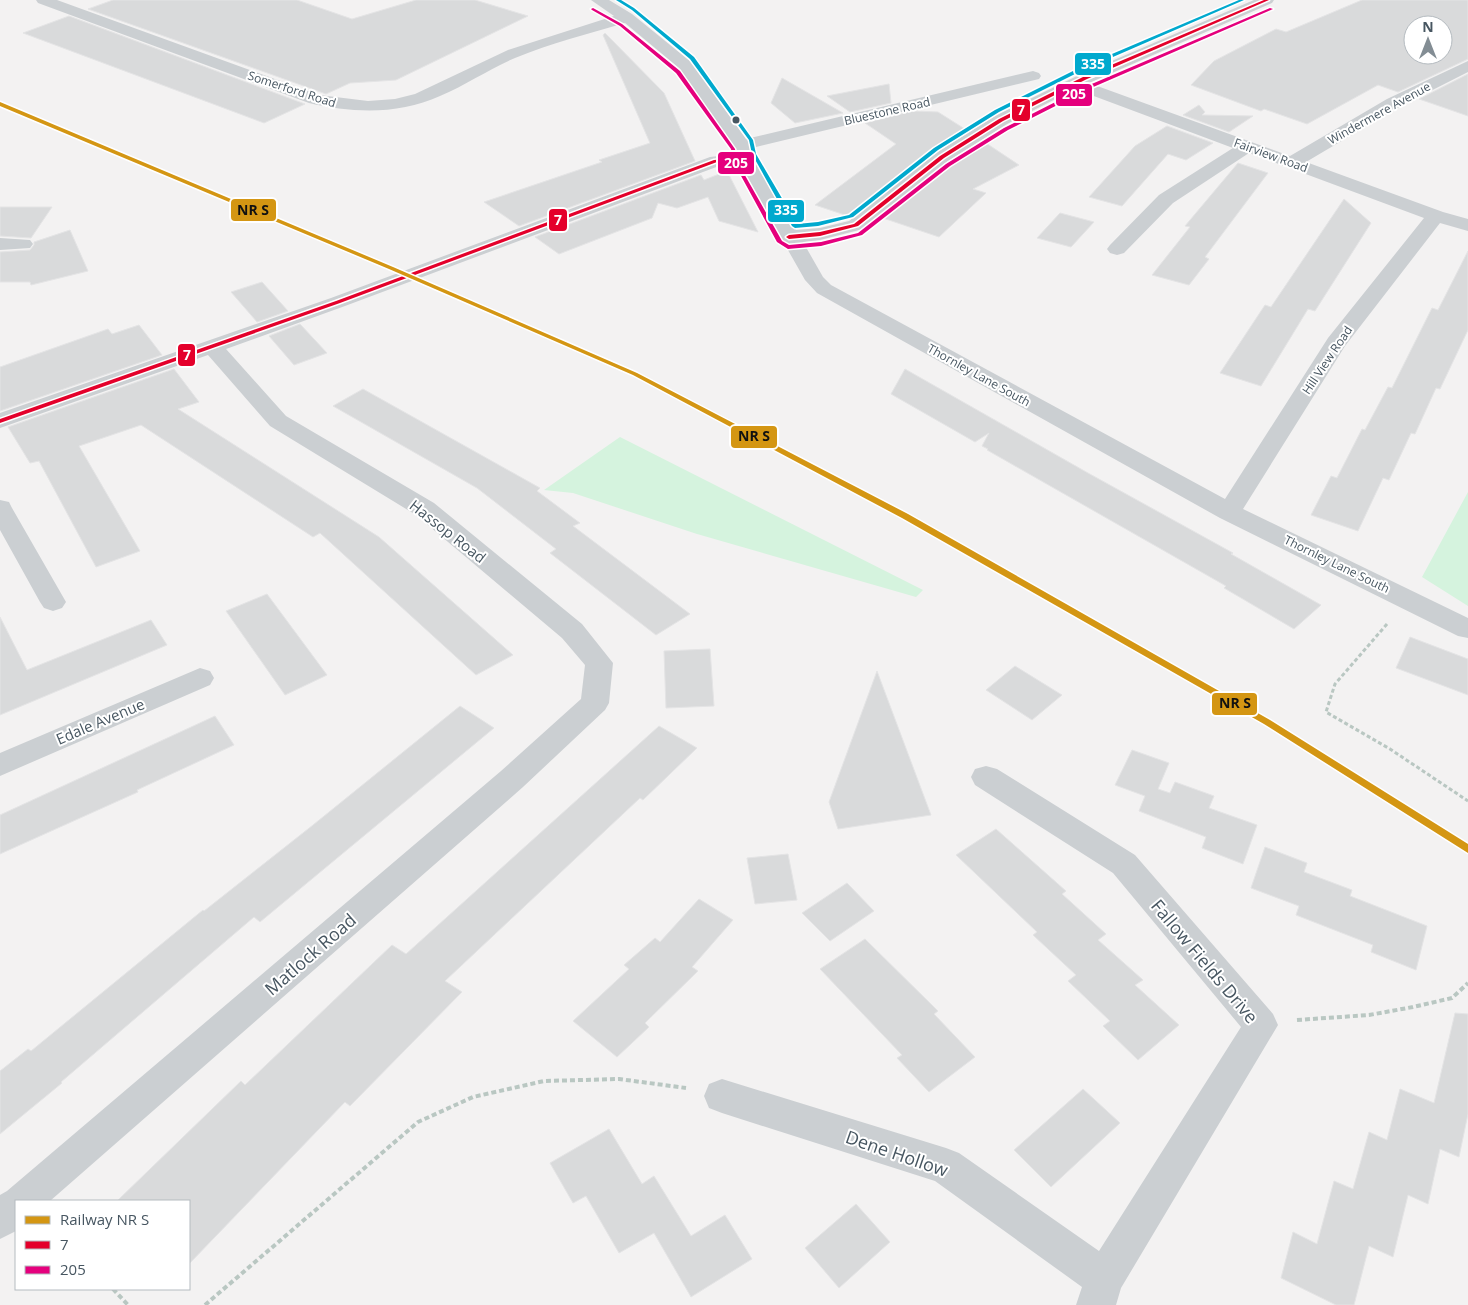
<svg xmlns="http://www.w3.org/2000/svg" width="1468" height="1305" font-family="'Open Sans',sans-serif">
  <style>
    .green { fill: #d5f3de }
    .building { fill: #d9dadb; stroke: #e4e4e5; fill-rule: evenodd }
    .lines { fill: none; stroke-linecap: round; stroke-linejoin: round }
    .path-far1 { stroke: #b9c7c2; stroke-width: 3; stroke-dasharray: 4 2.5; stroke-linecap: butt }
    .path { stroke: #b9c7c2; stroke-width: 4; stroke-dasharray: 5 3; stroke-linecap: butt }
    .minor { fill: #cbcfd2; fill-rule: evenodd }
    .bus-1-casing { stroke: #fff; stroke-width: 3 }
    .bus-2-casing { stroke: #fff; stroke-width: 3 }
    .bus-3-casing { stroke: #fff; stroke-width: 3 }
    .bus-1 { fill: #e4002b; fill-rule: evenodd }
    .bus-2 { fill: #e5007d; fill-rule: evenodd }
    .bus-3 { fill: #00a9ce; fill-rule: evenodd }
    .rail-1-casing { stroke: #fff; stroke-width: 3 }
    .rail-1 { fill: #d49613; fill-rule: evenodd }
    .bus-dot { fill: #475661; stroke: #fff; stroke-width: 2 }
    .labels { text-anchor: middle; dominant-baseline: central; stroke-width: 4; stroke-linejoin: round; paint-order: stroke }
    .far-street-label { font-size: 12px; fill: #475661; stroke: #fff }
    .street-label { font-size: 15px; fill: #475661; stroke: #fff }
    .near-street-label { font-size: 18px; fill: #475661; stroke: #fff }
    .line-badge { stroke: #fff; stroke-width: 2 }
    .badge-label { font-size: 14px; text-anchor: middle; font-weight: bold; fill: #fff }
    .pale-badge-label { font-size: 14px; text-anchor: middle; font-weight: bold; fill: #111 }
  </style>
  <rect width="100%" height="100%" fill="#f3f2f2"/>
  <path class="green" d="M620 437 923 590 916 597 697 534 573 493 544 490Z
    M1468 492V606L1422 577Z"/>
  <path class="building" d="M113 0H297L352 19 416 0H475L528 16 396 80 350 83 326 94 88 9Z
    M1362 0H1468V59L1398 92 1378 85 1307 124 1264 109 1261 111 1191 85 1214 61 1276 29 1286 32ZM1413 25H1443V55H1413Z
    M69 16 305 104 264 123 23 33Z
    M605 33 664 93 695 161 519 226 484 202 602 162 599 160 650 143 603 35Z
    M1468 74V116L1419 99Z
    M782 78 843 113 795 123 771 103Z
    M889 84 891 103 850 112 827 96Z
    M1199 105 1205 112 1202 115 1253 116 1229 132 1183 115Z
    M913 111 938 112 968 131 935 151 851 217 815 205 896 144 865 123Z
    M1167 126 1213 143 1186 160 1168 154 1122 206 1089 197 1135 146Z
    M983 141 1019 165 973 189 986 193 939 237 880 217 949 163Z
    M1238 163 1268 173 1205 257 1209 259 1189 285 1152 275 1190 227 1185 226Z
    M727 171 758 232 719 221 708 197 677 208 658 203 652 218 559 254 535 237 701 175 704 180Z
    M1344 199 1371 223 1315 311 1308 309 1261 386 1220 373 1265 305 1271 307Z
    M0 207H52L31 238 0 236Z
    M1060 213 1094 222 1071 247 1037 238Z
    M70 230 88 271 31 285 30 282H0V252L30 250 34 245V242Z
    M1468 251V330L1440 389 1436 388 1415 434 1411 433 1389 480 1383 478 1358 531 1311 515 1331 476 1337 478 1362 429 1365 430 1388 387 1392 388 1432 308 1438 310Z
    M262 282 288 311 257 322 231 292Z
    M300 324 327 353 294 365 269 336Z
    M139 325 162 355 0 411V367L108 329 112 334Z
    M174 369 199 402 178 409 379 537 513 655 476 675 320 533 313 537 141 425 79 446 140 551 96 567 39 461 30 463 8 427Z
    M905 369 1088 473 1233 553 1231 554 1321 605 1294 629 1224 588 1226 586 987 450 988 449 982 446 989 433 975 442 891 394Z
    M363 389 540 488 537 491 580 523 573 526 690 614 656 635 550 553 556 549 477 488 333 406Z
    M267 594 327 675 285 695 226 611Z
    M0 617 27 670 151 620 167 645 0 715Z
    M1410 637 1468 659V695L1396 668Z
    M710 649 714 706 666 708 664 651Z
    M1015 666 1062 695 1032 720 986 690Z
    M877 671 931 815 838 829 829 802Z
    M460 706 494 728 260 922 254 917 61 1082 62 1083 0 1134V1071L28 1049 31 1051 203 910 204 911 313 825Z
    M215 716 234 745 137 790 138 792 0 854V815Z
    M659 726 697 748 643 800 640 798 445 981 462 992 350 1106 345 1102 189 1264V1201H117L241 1081 245 1085 392 945 406 954Z
    M1132 750 1169 763 1158 789 1170 793 1175 782 1214 796 1209 808 1257 825 1243 864 1202 848 1206 837 1139 811 1145 796 1115 785Z
    M996 829 1066 891 1062 894 1106 934 1098 940 1143 980 1135 985 1179 1025 1138 1060 1103 1026 1110 1021 1068 981 1076 975 1033 935 1037 932 956 855Z
    M1265 847 1307 863 1304 872 1352 890 1350 896 1427 926 1416 970 1371 952 1373 945 1296 915 1299 906 1251 888Z
    M788 854 797 900 755 904 747 858Z
    M847 883 874 911 830 941 802 913Z
    M699 899 733 920 692 967 698 971 645 1023 649 1027 617 1057 573 1021 629 969 624 965 655 938 660 942Z
    M865 939 938 1011 934 1014 975 1057 929 1092 897 1058 902 1055 820 969Z
    M1455 1013 1468 1014V1114L1459 1157 1440 1149 1428 1204 1408 1195 1393 1257 1369 1246 1354 1305H1336L1281 1278 1293 1232 1317 1244 1334 1181 1353 1189 1369 1132 1387 1140 1400 1089 1434 1103Z
    M1083 1089 1120 1123 1051 1187 1014 1150Z
    M609 1129 642 1184 654 1176 691 1236 725 1215 752 1259 691 1297 654 1233 619 1253 586 1196 573 1203 550 1163Z
    M856 1204 890 1242 839 1288 805 1248Z"/>
  <g class="lines">
    <path class="path-far1" d="M1387 624 1335 684 1326 712 1390 749 1468 801"/>
    <path class="path" d="M1297 1020 1369 1015 1413 1007 1452 998 1468 983
      M113 1289 128 1305
      M205 1305 418 1122 473 1097 544 1081 619 1079 686 1088"/>
    <path class="minor" d="M36 0H57L319 95 368 101 395 99 415 94 508 50 614 16 591 0H609L632 14 691 62 746 139 1033 71 1039 73 1041 76 1039 79 752 148 754 158 796 230 820 228 849 221 936 153 995 116 1079 75 1254 0H1274L1272 3 1089 83 1290 156 1387 99 1468 61V72L1399 107 1306 162 1443 212 1468 219V231L1440 223 1345 346 1243 509 1468 618V638L1458 636 1220 518 817 293 805 280 739 164 719 166 345 306 226 349 286 416 434 503 582 624 613 663 609 703 605 710 523 787 50 1201H16V1231L0 1239V1195L7 1191 501 771 581 699 585 665 562 638 416 515 270 426 208 355 0 428V413L331 298 710 157 735 154 733 145 679 68 625 23C588 34 551 43 515 58 489 69 466 85 440 96 399 115 352 113 309 103L38 3ZM1075 89 1233 148 1159 195 1110 245 1107 249 1110 253 1117 255 1124 253 1173 203 1249 153 1424 218 1328 338 1225 499 831 285 823 277 803 242 820 240 863 229 948 161 1007 124Z
      M0 238 30 240 33 244 30 248 0 250Z
      M0 500 9 502 12 508 66 602 62 608 53 611 44 608 40 602 0 530Z
      M200 668 210 671 214 678 210 685 0 776V753Z
      M986 766 997 769 1135 855 1273 1014 1278 1025 1121 1288 1116 1305H1076L1082 1287 935 1181 722 1113 709 1108 704 1096 709 1084 722 1079 946 1148 959 1153 1099 1251 1241 1027 1113 873 975 785 971 777 975 769Z"/>
    <g class="bus-1-casing">
      <path id="bus-1" d="M1264 0H1269L1087 79 1003 121 944 158 858 226 820 236 789 239 786 237 789 235 820 232 854 224 940 156 999 119 1083 77Z
        M745 157 747 158V159L717 162 340 303 0 423V419L336 301 714 160Z"/>
    </g>
    <g class="bus-2-casing">
      <path id="bus-2" d="M593 8 622 24 680 71 735 149 738 163 782 241 789 245 821 242 858 233 946 164 1004 128 1087 86 1270 8 1273 9 1091 88 1008 130 950 166 862 235 821 246 788 249 777 242 734 163 731 149 676 73 620 26 592 10 591 9Z"/>
    </g>
    <g class="bus-3-casing">
      <path id="bus-3" d="M616 0H621L634 8 694 57 753 140 756 154 797 224 818 222 849 215 934 148 995 110 1079 68 1239 0H1244L1083 70 999 112 938 150 853 217 818 226 795 228 792 226 752 154 749 140 690 59 632 10Z"/>
    </g>
    <use href="#bus-1" class="bus-1"/>
    <use href="#bus-2" class="bus-2"/>
    <use href="#bus-3" class="bus-3"/>
    <g class="rail-1-casing">
      <path id="rail-1" d="M0 102 393 267 637 373 908 514 1270 720 1468 844V853L1264 724 902 518 633 375 389 269 0 106Z"/>
    </g>
    <use href="#rail-1" class="rail-1"/>
  </g>
  <circle class="bus-dot" cx="736" cy="120" r="4.5"/>
  <g class="labels">
    <g class="far-street-label">
      <text transform="translate(292 89) rotate(18)">Somerford Road</text>
      <text transform="translate(887 111) rotate(-13)">Bluestone Road</text>
      <text transform="translate(1379 113) rotate(-29)">Windermere Avenue</text>
      <text transform="translate(1271 155) rotate(20)">Fairview Road</text>
      <text transform="translate(1327 360) rotate(-56)">Hill View Road</text>
      <text transform="translate(979 375) rotate(29)">Thornley Lane South</text>
      <text transform="translate(1337 564) rotate(26)">Thornley Lane South</text>
    </g>
    <g class="street-label">
      <text transform="translate(448 531) rotate(38)">Hassop Road</text>
      <text transform="translate(100 721) rotate(-23)">Edale Avenue</text>
    </g>
    <g class="near-street-label">
      <text transform="translate(310 954) rotate(-41)">Matlock Road</text>
      <text transform="translate(1205 961) rotate(50)">Fallow Fields Drive</text>
      <text transform="translate(897 1153) rotate(19)">Dene Hollow</text>
    </g>
  </g>
  <g class="line-badge">
    <rect x="1074" y="52" width="38" height="24" rx="5" fill="#00a9ce"/>
    <rect x="1055" y="83" width="38" height="24" rx="5" fill="#e5007d"/>
    <rect x="1011" y="98" width="20" height="24" rx="5" fill="#e4002b"/>
    <rect x="717" y="151" width="38" height="24" rx="5" fill="#e5007d"/>
    <rect x="230" y="198" width="47" height="24" rx="5" fill="#d49613"/>
    <rect x="767" y="199" width="38" height="24" rx="5" fill="#00a9ce"/>
    <rect x="548" y="208" width="20" height="24" rx="5" fill="#e4002b"/>
    <rect x="177" y="343" width="19" height="24" rx="5" fill="#e4002b"/>
    <rect x="730" y="425" width="48" height="24" rx="5" fill="#d49613"/>
    <rect x="1211" y="692" width="47" height="24" rx="5" fill="#d49613"/>
  </g>
  <g class="badge-label">
    <text x="1093" y="69">335</text>
    <text x="1074" y="99">205</text>
    <text x="1021" y="115">7</text>
    <text x="736" y="168">205</text>
    <text x="786" y="215">335</text>
    <text x="558" y="225">7</text>
    <text x="187" y="360">7</text>
  </g>
  <g class="pale-badge-label">
    <text x="253" y="215">NR S</text>
    <text x="754" y="441">NR S</text>
    <text x="1235" y="708">NR S</text>
  </g>
  <rect x="15" y="1200" width="175" height="90" fill="#ffffff" stroke="#b5bbc0"/>
  <rect x="25" y="1216" width="25" height="8" fill="#d49613" stroke="#b5bbc0"/>
  <text x="60" y="1225" font-size="15" fill="#475661">Railway NR S</text>
  <rect x="25" y="1241" width="25" height="8" fill="#e4002b" stroke="#b5bbc0"/>
  <text x="60" y="1250" font-size="15" fill="#475661">7</text>
  <rect x="25" y="1266" width="25" height="8" fill="#e5007d" stroke="#b5bbc0"/>
  <text x="60" y="1275" font-size="15" fill="#475661">205</text>
  <g transform="translate(1428 40)"><circle r="24" fill="#ffffff" stroke="#b5bbc0"/>
  <path d="M0-4L9 19L0 12L-9 19Z" fill="#838d94"/>
  <text y="-8" font-size="14" font-weight="bold" text-anchor="middle" fill="#475661">N</text>
  </g>
</svg>
